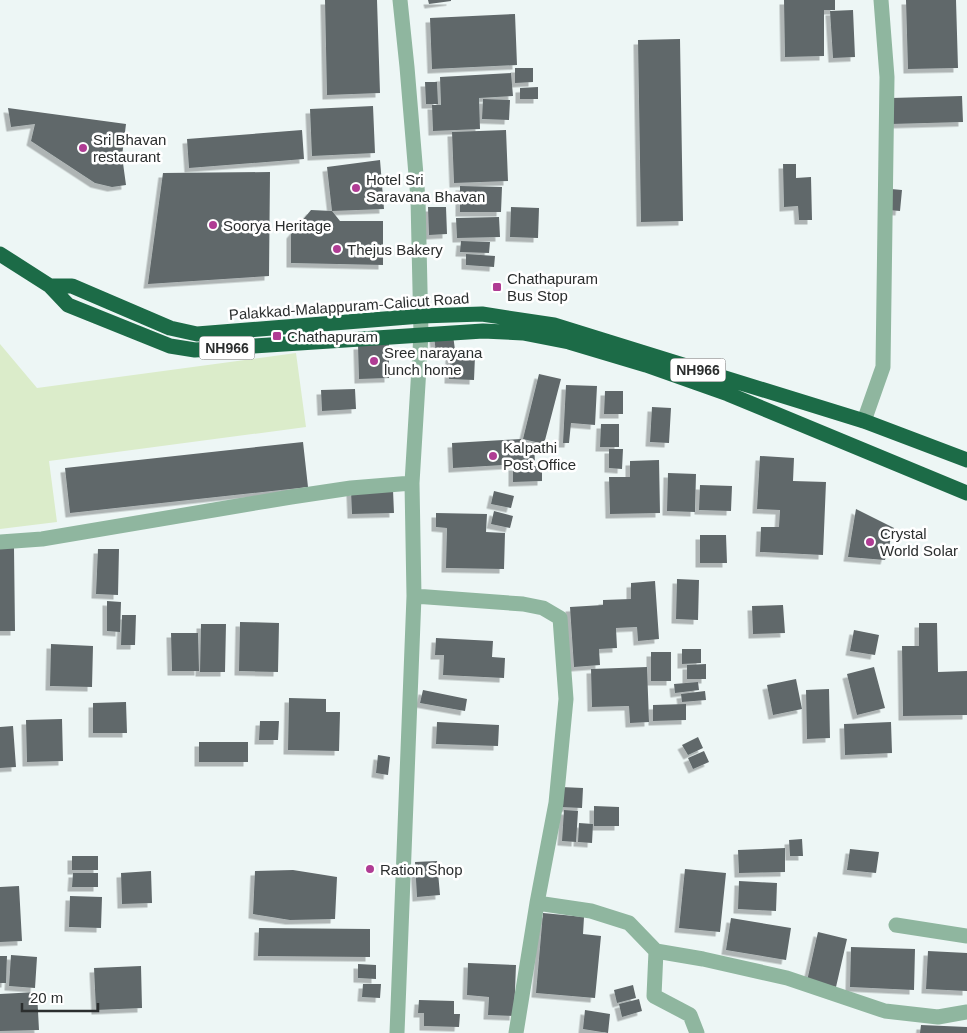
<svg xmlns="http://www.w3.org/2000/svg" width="967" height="1033" font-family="Helvetica,sans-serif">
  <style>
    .green { fill: #dbecca }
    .building { fill: #60686a; filter: url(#shadow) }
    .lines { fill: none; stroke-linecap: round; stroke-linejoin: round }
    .minor { stroke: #8fb69f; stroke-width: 15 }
    .highway { stroke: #1c6b47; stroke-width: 15 }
    .poi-dot { fill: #b03c94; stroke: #fff; stroke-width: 2 }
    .labels { text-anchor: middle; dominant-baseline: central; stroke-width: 5; stroke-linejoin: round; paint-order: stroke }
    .shield { fill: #fff; stroke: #6b6d6d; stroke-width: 1 }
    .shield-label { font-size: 14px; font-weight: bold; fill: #2b2e2e }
    .poi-label { font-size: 15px; fill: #2b2e2e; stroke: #fff; text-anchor: start }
    .street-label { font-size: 15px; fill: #2b2e2e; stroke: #fff }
  </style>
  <defs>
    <filter id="shadow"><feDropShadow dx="-4.5" dy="4.5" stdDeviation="0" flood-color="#0004"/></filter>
  </defs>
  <rect width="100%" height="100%" fill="#edf6f5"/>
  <path class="green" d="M0 344 37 388 296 353 306 427 49 461 57 522 0 529Z"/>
  <path class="building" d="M325 0H377L380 93 327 95Z
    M428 0H451V1L429 4Z
    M784 0H835V10H824V56L785 57Z
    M906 0H956L958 68 908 69Z
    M853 10 855 57 833 58 830 11Z
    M515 14 517 65 432 69 430 18Z
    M680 39 683 221 641 222 638 40Z
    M515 68H533V82L515 83Z
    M511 73 513 96 479 98 480 129 433 131 432 105H441L440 77Z
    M425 82H437L438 104H426Z
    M538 87V99H520V88Z
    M962 96 963 122 891 124V98Z
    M483 99 510 100 509 120 482 119Z
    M373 106 375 153 312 156 310 109Z
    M8 108 126 124 122 156 126 185 112 187 95 183 31 141 35 124 11 127Z
    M302 130 304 159 189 168 187 139Z
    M506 130 508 181 454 183 452 132Z
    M380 160 384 209 332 211 327 167Z
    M783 164H796V178L811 177 812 220H799L798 206 784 207Z
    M270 172 269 276 148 284 163 173Z
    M460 186 502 187 501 212H460Z
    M891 189 902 190 900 211 888 210Z
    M428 207H446L447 234 429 235Z
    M511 207 539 208 538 238 510 237Z
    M311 210 332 211 340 221H383V265L291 263V234Z
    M499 217 500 237 457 238 456 218Z
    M461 241 490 242 489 253 460 252Z
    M466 254 495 256 494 267 466 265Z
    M453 335 455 350 436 352 434 337Z
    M389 344V378L359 379 358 345Z
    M450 355 475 356 474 380 449 379Z
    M539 374 561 379 544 444 523 439Z
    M566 385 597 386 595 425 571 423 569 443H563Z
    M355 389 356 409 322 411 321 390Z
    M605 391H623V414H604Z
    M652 407 671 408 669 443 650 442Z
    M601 424H619V447H600Z
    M521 439V445L534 444 535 463 453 468 452 443Z
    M303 442 308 487 70 513 65 468Z
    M609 449H623L622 469 609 468Z
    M760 456 794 458 793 481 826 482 823 555 760 552 761 527H779L780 510 757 509Z
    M659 460 660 513 610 514 609 477H630V461Z
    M513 466H542V481L513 482Z
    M668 473 696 474 695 512 667 511Z
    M700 485 732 486 731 511 699 510Z
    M393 490 394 513 352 514 351 491Z
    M494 491 514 496 511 508 491 504Z
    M856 509 894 528 885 560 848 557Z
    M494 511 513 516 510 528 491 524Z
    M436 513 487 514 486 532 505 533 504 569 446 568 447 528 436 527Z
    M700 535H726L727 563H700Z
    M0 548H14L15 631H0Z
    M98 549H119L118 595 96 594Z
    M677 579 699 580 698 620 676 619Z
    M655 581 659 639 638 641 637 627 616 628 617 648 599 649 600 665 574 667 570 607 603 605V600L631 599V583Z
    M107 601 121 602 120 632 107 631Z
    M783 605 785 633 753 634 752 606Z
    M122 615H136L135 645H121Z
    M240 622 279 623 278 672 239 671Z
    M919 623H937L938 672 967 671V715L903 716 902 646H919Z
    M201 624H226L225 672H200Z
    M854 630 879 635 875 655 850 651Z
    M171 633H198L199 671H172Z
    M436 638 493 641 492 657 505 658 504 678 443 675 444 655H435Z
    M51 644 93 646 92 687 50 686Z
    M682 649H701V663L682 664Z
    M651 652H671V681H651Z
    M706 664V679H687V665Z
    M647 667 649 722 630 723 629 706 592 707 591 669Z
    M874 667 885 708 857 715 847 674Z
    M796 679 802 709 773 715 767 685Z
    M698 682 699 690 675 693 674 684Z
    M829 689 830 738 807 739 806 690Z
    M423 690 467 699 465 711 420 703Z
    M705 691 706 700 682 702 681 694Z
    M289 698 326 699V712H340L339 751 288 750Z
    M126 702 127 733H93V703Z
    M686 704V720L653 721V705Z
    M62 719 63 761 27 762 26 720Z
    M260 721H279L278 740H259Z
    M437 722 499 725 498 746 436 744Z
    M891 722 892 753 845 755 844 724Z
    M13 726 16 767 0 768V727Z
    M698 737 703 748 688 755 682 745Z
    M199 742H248V762H199Z
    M704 751 709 762 693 769 688 758Z
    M378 755 390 757 388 775 376 773Z
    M561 787 583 788 582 808 560 807Z
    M594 806 619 807V826H594Z
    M564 810 578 811 576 842 562 841Z
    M579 823 593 824 592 843 578 842Z
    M802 839 803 856H790L789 840Z
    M785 848V872L739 873 738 850Z
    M850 849 879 852 876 873 847 870Z
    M72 856H98V870H72Z
    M437 861 440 895 417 897 415 862Z
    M685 869 726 873 720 932 679 928Z
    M293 870 337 877 335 919 290 920 253 914 255 871Z
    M151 871 152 903 122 904 121 873Z
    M73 873H98V887H72Z
    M739 881 777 883 776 911 738 909Z
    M19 886 22 941 0 942V887Z
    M70 896 102 897 101 928 69 927Z
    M543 913 584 917 583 934 601 936 595 998 536 993Z
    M731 918 791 928 786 960 726 950Z
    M259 928 370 929V957L258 956Z
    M818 932 847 939 836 987 807 981Z
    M851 947 915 949 914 990 850 987Z
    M928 951 967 953V991L926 989Z
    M11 955 37 957 35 988 9 986Z
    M0 956H7L6 983H0Z
    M468 963 516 965 514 1016 488 1015 489 997 467 995Z
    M358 964 376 965V979L358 978Z
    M141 966 142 1008 96 1010 94 968Z
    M363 984H381L380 998 362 997Z
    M633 985 636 998 617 1003 614 990Z
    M37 992 39 1030 0 1031V994Z
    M639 999 642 1011 622 1017 619 1004Z
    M419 1000 454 1001V1014H460L459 1027 424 1026V1013H418Z
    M585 1010 610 1014 608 1033 583 1029Z
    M921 1025 967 1027V1033H920Z"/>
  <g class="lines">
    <path class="minor" d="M864 421 883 367 887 77 881 0
      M0 542 42 539 291 497 351 488 412 483
      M414 596 523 604 543 608 560 618 566 699 556 803 537 903 516 1033
      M537 903 591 911 629 923 656 951 654 996 690 1015 697 1033
      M896 925 967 936
      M656 951 703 959 787 978 885 1011 938 1017 967 1012
      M397 1033 414 596 412 483 421 334 418 199 407 67 400 0"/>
    <path class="highway" d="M0 254 50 286 68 305 170 346 195 350 483 331 523 333 569 342 646 365 728 394 967 493
      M50 286H72L170 328 197 334 421 316 482 314 554 325 864 421 967 460"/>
  </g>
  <g class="poi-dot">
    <circle cx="83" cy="148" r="5"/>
    <circle cx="356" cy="188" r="5"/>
    <circle cx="213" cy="225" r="5"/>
    <circle cx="337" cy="249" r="5"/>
    <rect x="492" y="282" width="10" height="10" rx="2.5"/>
    <rect x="272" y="331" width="10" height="10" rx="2.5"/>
    <circle cx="374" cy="361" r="5"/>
    <circle cx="493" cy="456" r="5"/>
    <circle cx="870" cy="542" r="5"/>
    <circle cx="370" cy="869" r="5"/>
  </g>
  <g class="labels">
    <g class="shield">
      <rect x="199.5" y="336.5" width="55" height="23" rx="4"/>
      <rect x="670.5" y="358.5" width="55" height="23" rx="4"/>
    </g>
    <g class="shield-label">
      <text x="227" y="348">NH966</text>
      <text x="698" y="370">NH966</text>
    </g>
    <g class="poi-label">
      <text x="93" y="139">Sri Bhavan<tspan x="93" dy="17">restaurant</tspan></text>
      <text x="366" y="179">Hotel Sri<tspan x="366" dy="17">Saravana Bhavan</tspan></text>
      <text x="223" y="225">Soorya Heritage</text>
      <text x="347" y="249">Thejus Bakery</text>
      <text x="507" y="278">Chathapuram<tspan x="507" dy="17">Bus Stop</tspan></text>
      <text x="287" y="336">Chathapuram</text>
      <text x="384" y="352">Sree narayana<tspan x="384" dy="17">lunch home</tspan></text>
      <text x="503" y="447">Kalpathi<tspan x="503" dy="17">Post Office</tspan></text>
      <text x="880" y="533">Crystal<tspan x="880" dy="17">World Solar</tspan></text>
      <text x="380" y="869">Ration Shop</text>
    </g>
    <g class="street-label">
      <text transform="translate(349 306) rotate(-4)">Palakkad-Malappuram-Calicut Road</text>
    </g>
  </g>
  <path d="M22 1003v8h76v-8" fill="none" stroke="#2b2e2e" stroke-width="2.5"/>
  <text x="30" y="1003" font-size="15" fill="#2b2e2e" stroke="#ffffff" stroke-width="4" paint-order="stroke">20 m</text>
</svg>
